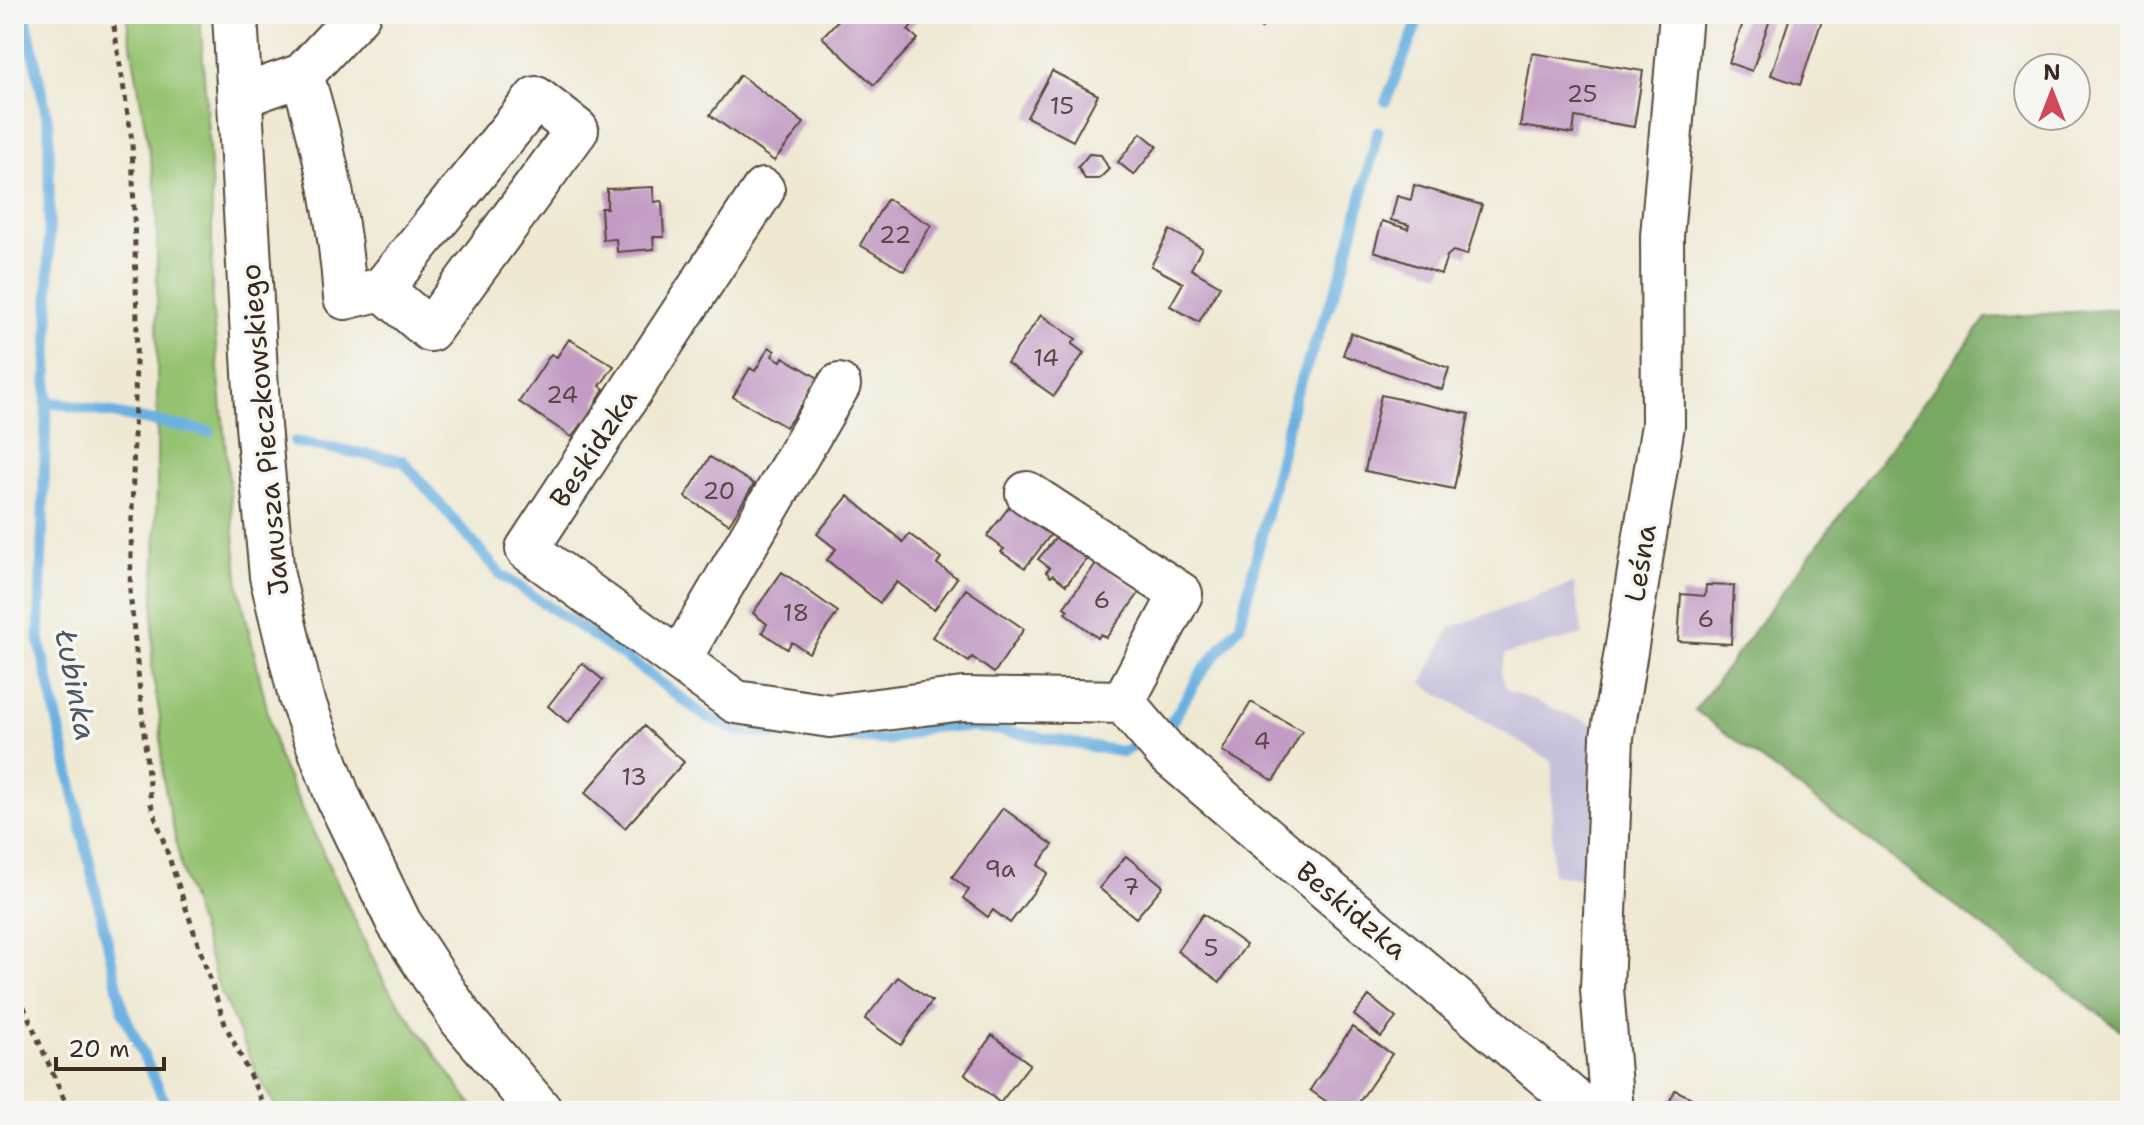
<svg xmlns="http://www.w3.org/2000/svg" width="2144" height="1125" font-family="'Shantell Sans',sans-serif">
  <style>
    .industrial { fill: #c5c0da }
    .green { fill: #96c371; stroke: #687648; stroke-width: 2 }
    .forest { fill: #78a963; stroke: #5a6a40; stroke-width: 2 }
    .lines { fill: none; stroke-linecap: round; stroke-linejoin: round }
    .stream { stroke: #6bb0e1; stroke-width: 11 }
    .building { fill: #c29cc4 }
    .minor-casing { stroke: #564739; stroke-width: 46 }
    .major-casing { stroke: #564739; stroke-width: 48 }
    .path { stroke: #564739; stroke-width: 5; stroke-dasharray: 6 6; stroke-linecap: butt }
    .minor { stroke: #fff; stroke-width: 42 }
    .major { stroke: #fff; stroke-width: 44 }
    .labels { text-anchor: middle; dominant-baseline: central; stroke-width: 7; stroke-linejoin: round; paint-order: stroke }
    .number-label { font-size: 24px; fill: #5d4648 }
    .street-label { font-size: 28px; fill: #3b2a1e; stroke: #f6f6f2 }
    .water-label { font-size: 30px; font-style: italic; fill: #4c5962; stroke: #f6f6f2 }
  </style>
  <rect width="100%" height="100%" fill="#f6f6f2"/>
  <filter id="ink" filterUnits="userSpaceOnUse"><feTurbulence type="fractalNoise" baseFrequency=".0125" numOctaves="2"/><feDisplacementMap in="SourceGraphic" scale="16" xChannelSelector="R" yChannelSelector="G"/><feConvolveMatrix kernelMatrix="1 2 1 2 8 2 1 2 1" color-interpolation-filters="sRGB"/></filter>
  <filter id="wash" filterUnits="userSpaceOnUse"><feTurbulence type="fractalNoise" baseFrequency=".006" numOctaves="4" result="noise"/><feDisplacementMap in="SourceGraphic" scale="32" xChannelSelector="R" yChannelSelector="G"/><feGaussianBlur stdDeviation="1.8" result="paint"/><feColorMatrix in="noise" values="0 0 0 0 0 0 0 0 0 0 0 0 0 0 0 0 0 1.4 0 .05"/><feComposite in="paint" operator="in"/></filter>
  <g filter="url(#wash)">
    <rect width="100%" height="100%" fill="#efe9d4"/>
    <path class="industrial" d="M1574 583 1583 635 1505 654 1500 674 1507 690 1605 729 1589 880 1552 874V761L1422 684 1450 628Z"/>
    <path class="green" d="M126 14H200L212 194V304L239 587 278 757 384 982 476 1111H278L259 1078 219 988 183 875 163 779 160 717 152 670 157 487V197Z"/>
    <path class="forest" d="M2130 308V1037L1695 710 1986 318Z"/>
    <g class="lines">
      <path class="stream" d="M25 14 49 126V324L39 639 123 1011 169 1111
        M1386 101 1421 14
        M46 401 210 432
        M295 442 403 461 501 575 634 663 705 716 737 731 889 740 932 726 988 728 1123 752 1145 739
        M1160 730 1171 723 1201 673 1240 625 1294 399 1345 264 1378 131"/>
    </g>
    <g id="blocks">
      <path class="building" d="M844 14H922L908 30 918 39 874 85 822 37Z
        M1224 14H1267L1262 28Z
        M1746 14H1772L1752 71 1729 63Z
        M1791 14H1824L1800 85 1771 75Z
        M1532 53 1643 71 1634 127 1575 117 1573 134 1520 126Z
        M1052 71 1098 95 1073 141 1027 117Z
        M740 75 804 123 774 161 710 115Z
        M1141 133 1157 146 1134 175 1118 162Z
        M1089 154 1101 155 1109 169 1099 179H1085L1078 167Z
        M1414 185 1482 205 1467 255 1453 251 1447 256 1441 274 1374 251 1382 221 1408 229 1409 225 1391 220 1397 196 1411 200Z
        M653 187 654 202 662 201 664 237H653L654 249 617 252 616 239 603 240 601 208H607V189Z
        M887 199 931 225 904 271 860 245Z
        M1170 230 1202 248 1191 269 1220 286 1199 322 1170 306 1183 283 1151 266Z
        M1041 315 1076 339 1072 344 1084 353 1054 396 1007 363Z
        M1351 333 1449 368 1442 390 1343 355Z
        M569 339 614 366 600 386 604 389 596 402 601 406 587 428 581 424 572 437 519 402 551 354 557 357Z
        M769 347 775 351 772 356 781 361 783 357 820 379 786 427 733 397 750 368 755 371Z
        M1381 395 1469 414 1454 489 1365 471Z
        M710 457 754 484 729 524 685 497Z
        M848 496 903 542 909 534 941 558 937 564 957 578 934 610 897 582 880 603 827 560 836 549 817 534Z
        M1013 502 1052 533 1025 568 1001 552 1004 549 987 536Z
        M1058 535 1088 549 1083 556 1087 559 1066 585 1053 575 1051 577 1046 572 1050 568 1038 559Z
        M1098 561 1140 592 1106 638 1101 634 1098 638 1065 613 1068 610 1064 607Z
        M782 572 838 612 809 653 792 642 787 649 762 632 767 624 753 613Z
        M1706 585 1734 586 1731 644 1678 641 1681 594 1705 596Z
        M966 589 1024 629 994 673 972 657 969 662 932 637Z
        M582 663 603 680 568 723 548 706Z
        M1251 702 1302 731 1274 781 1222 751Z
        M644 726 684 762 625 828 585 793Z
        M1003 808 1053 845 1038 865 1048 873 1010 923 993 910 988 917 963 898 969 890 952 877Z
        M1126 856 1163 886 1136 918 1099 888Z
        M1203 914 1246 945 1220 982 1177 951Z
        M898 977 932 1001 901 1045 865 1019Z
        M1369 996 1396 1018 1381 1037 1354 1015Z
        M1352 1027 1392 1054 1353 1111H1340L1310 1090Z
        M992 1035 1030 1064 1000 1103 965 1074Z
        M1675 1090 1718 1111H1665Z"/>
    </g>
  </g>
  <g filter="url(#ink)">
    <use href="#blocks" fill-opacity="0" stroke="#564739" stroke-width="2"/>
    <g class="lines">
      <g class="minor-casing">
        <path id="minor" d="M302 75C325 149 340 221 345 298L382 289 536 98 577 130 430 330 382 289
          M239 97 302 75 359 14
          M763 190 527 549 736 702 830 716 963 699 1123 702 1181 594 1027 493
          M679 660 839 385
          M1123 702 1167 753 1587 1111
          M1612 1111 1602 989 1612 737 1663 425 1662 236 1681 14"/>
      </g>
      <g class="major-casing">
        <path id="major" d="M235 14 258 426 272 576 301 697 338 797 399 923 461 1018 540 1111"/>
      </g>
      <path class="path" d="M112 14 132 141 137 322 130 591 151 804 225 1024 267 1111
        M14 984 69 1111"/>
      <use href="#minor" class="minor"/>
      <use href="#major" class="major"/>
    </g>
  </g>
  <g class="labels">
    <g class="number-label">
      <text x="1582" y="94">25</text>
      <text x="1062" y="106">15</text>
      <text x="895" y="235">22</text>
      <text x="1046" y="358">14</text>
      <text x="562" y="395">24</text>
      <text x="719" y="491">20</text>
      <text x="1102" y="600">6</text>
      <text x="796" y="613">18</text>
      <text x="1706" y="619">6</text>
      <text x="1262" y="741">4</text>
      <text x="634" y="777">13</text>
      <text x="1000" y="869">9a</text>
      <text x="1131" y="887">7</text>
      <text x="1211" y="948">5</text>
    </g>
    <g class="street-label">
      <text transform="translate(264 430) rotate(-95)">Janusza Pieczkowskiego</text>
      <text transform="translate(593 448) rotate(-57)">Beskidzka</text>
      <text transform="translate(1640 563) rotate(-81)">Leśna</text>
      <text transform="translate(1352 910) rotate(40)">Beskidzka</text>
    </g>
    <g class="water-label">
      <text transform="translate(76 685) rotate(79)">Łubinka</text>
    </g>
  </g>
  <rect width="2144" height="1125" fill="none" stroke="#f6f6f2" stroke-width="48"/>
  <g transform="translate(2052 92)"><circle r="38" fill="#f6f6f2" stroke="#aba49d" stroke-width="2"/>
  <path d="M0-6L14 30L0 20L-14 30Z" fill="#d1495b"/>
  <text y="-12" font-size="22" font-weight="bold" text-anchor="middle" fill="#3b2a1e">N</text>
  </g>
  <path d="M56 1057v12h108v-12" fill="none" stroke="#3b2a1e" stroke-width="4"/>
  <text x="68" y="1057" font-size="24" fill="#3b2a1e" stroke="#f6f6f2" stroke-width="6" paint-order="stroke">20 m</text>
</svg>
